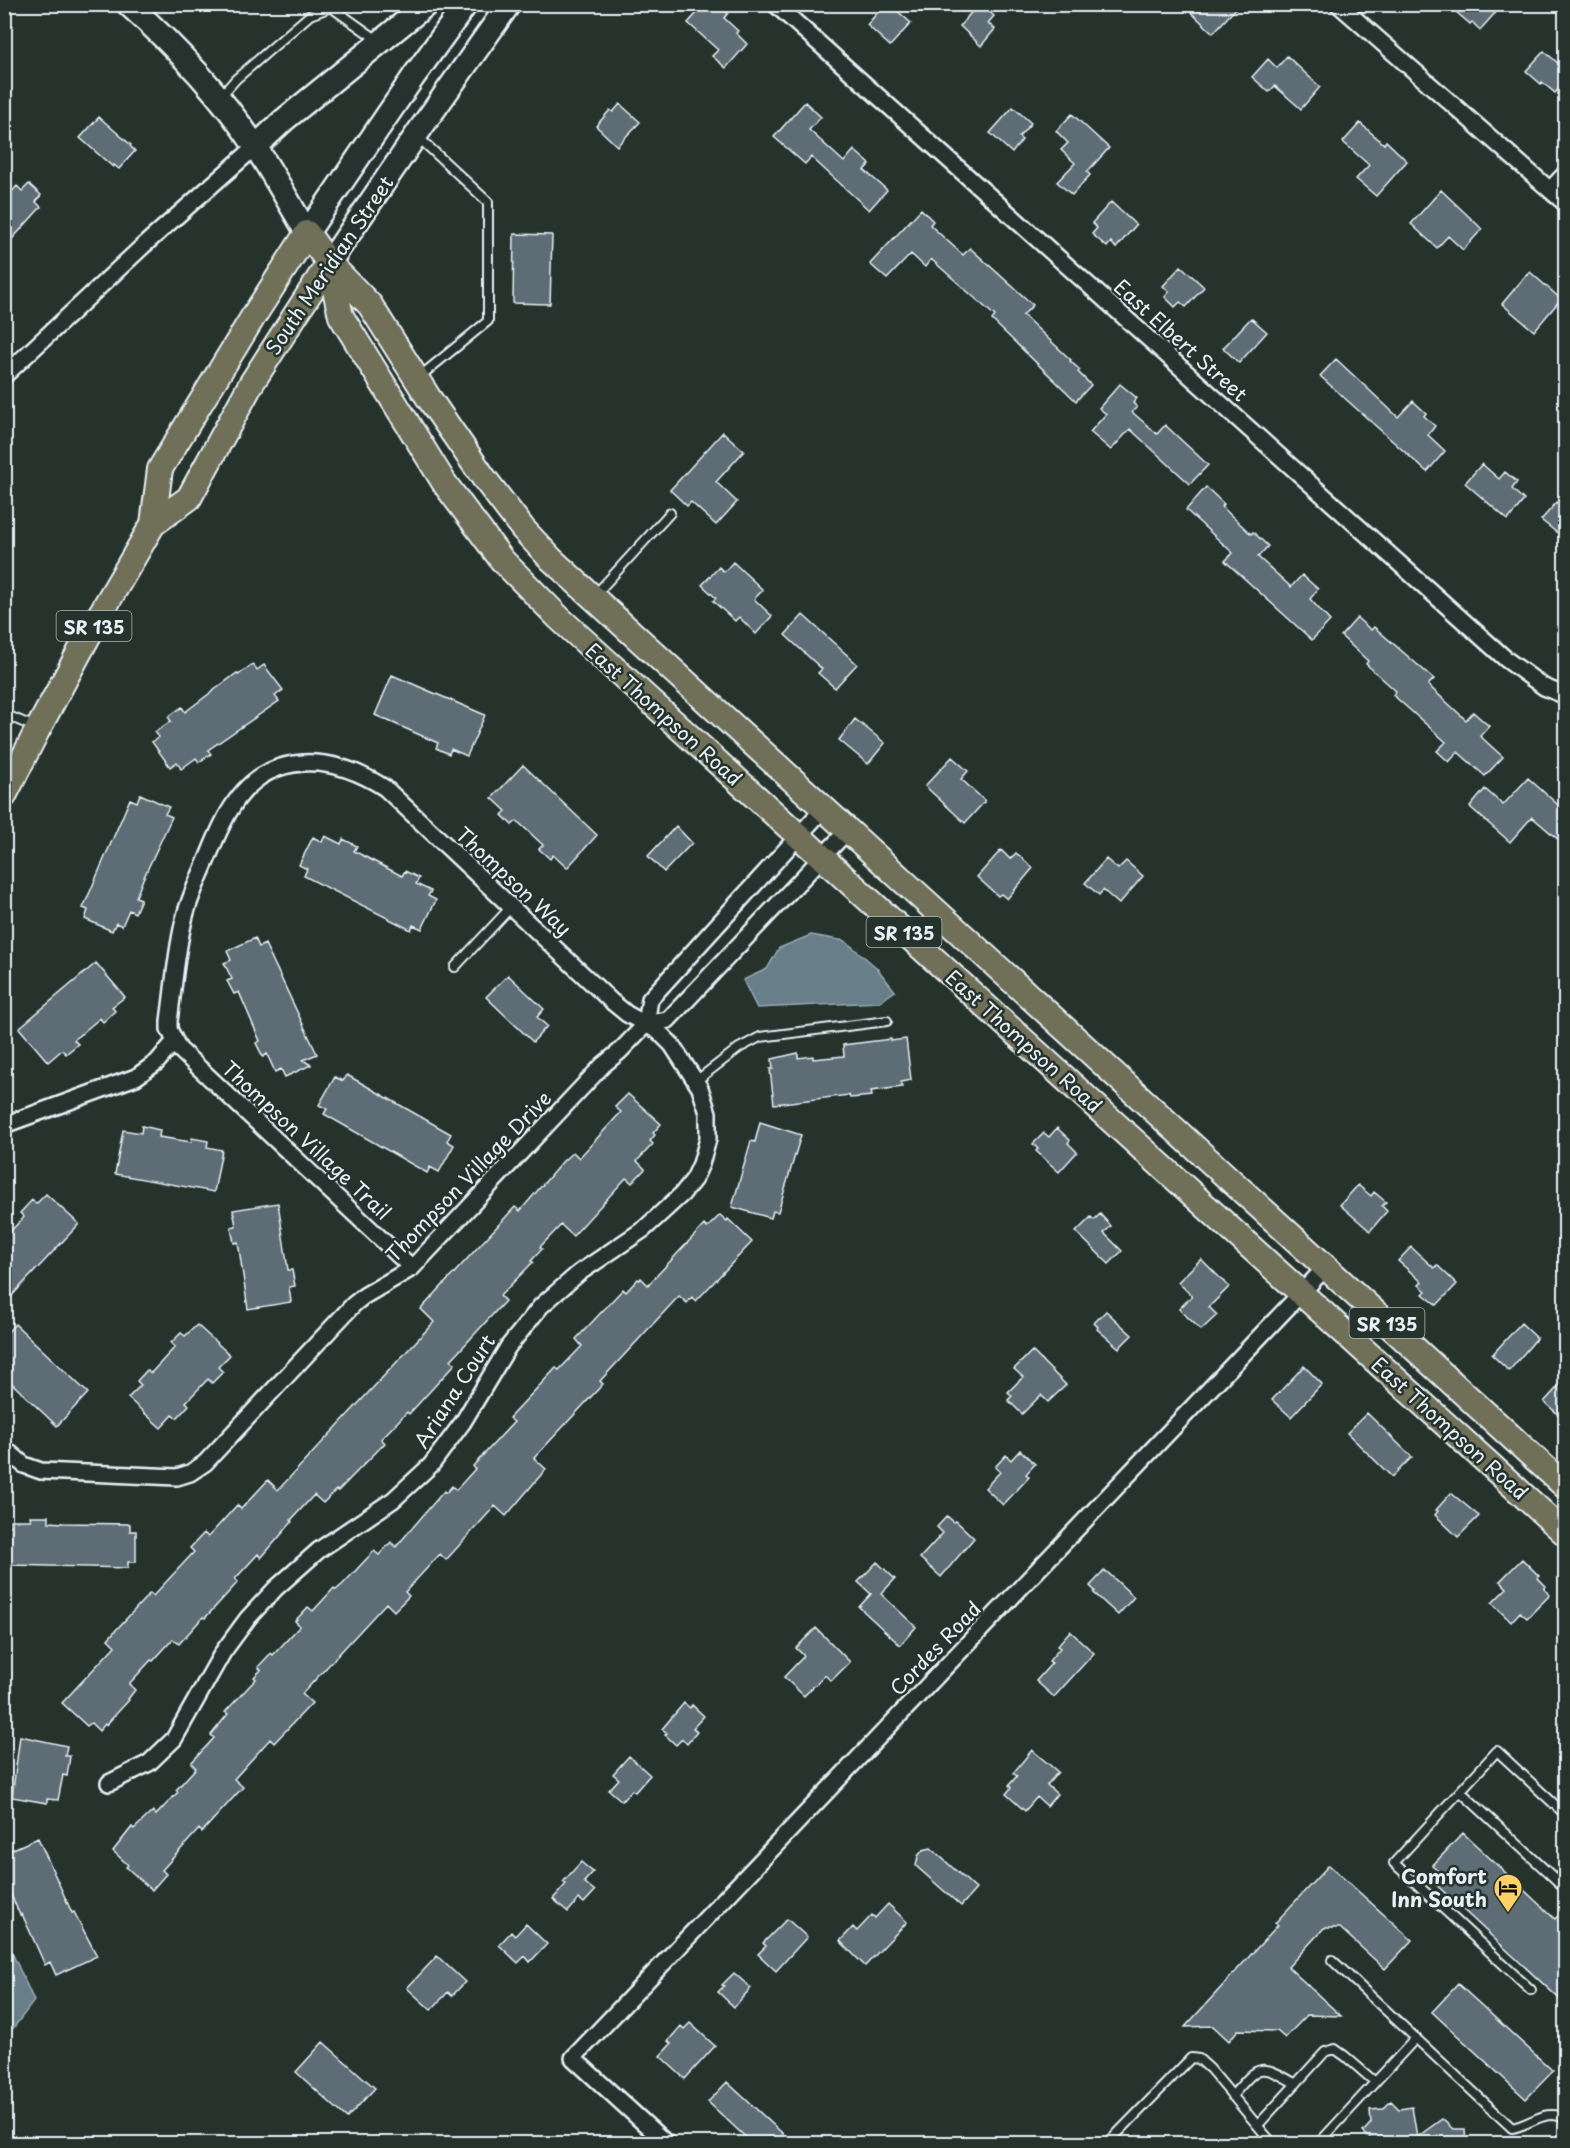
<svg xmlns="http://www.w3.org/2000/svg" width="1570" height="2148" font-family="'Playpen Sans',sans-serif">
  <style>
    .water { fill: #677e88; stroke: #9bacb5; stroke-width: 1.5 }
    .building { fill: #5d6c75; stroke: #e8f1f8; stroke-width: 1.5 }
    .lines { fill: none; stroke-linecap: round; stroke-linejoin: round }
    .service-casing { stroke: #e8f1f8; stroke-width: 12 }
    .minor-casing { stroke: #e8f1f8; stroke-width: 20 }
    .secondary-casing { stroke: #e8f1f8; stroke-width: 27 }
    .primary-casing { stroke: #e8f1f8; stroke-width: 28 }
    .service { stroke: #26332d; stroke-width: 8 }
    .minor { stroke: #26332d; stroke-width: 15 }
    .secondary { stroke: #26332d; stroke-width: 22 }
    .primary { stroke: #706f59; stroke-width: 24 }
    .labels { text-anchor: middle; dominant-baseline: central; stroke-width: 5; stroke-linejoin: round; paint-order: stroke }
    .shield { fill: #26332d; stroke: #aeb8bb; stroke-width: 1.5 }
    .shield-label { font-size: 18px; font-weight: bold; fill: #e8f1f8 }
    .street-label { font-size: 20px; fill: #e8f1f8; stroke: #26332d }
    .poi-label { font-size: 20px; font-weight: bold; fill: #e8f1f8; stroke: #26332d; text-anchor: end }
  </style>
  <rect width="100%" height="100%" fill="#26332d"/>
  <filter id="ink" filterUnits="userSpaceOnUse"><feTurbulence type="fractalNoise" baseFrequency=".0167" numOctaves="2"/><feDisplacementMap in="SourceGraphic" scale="12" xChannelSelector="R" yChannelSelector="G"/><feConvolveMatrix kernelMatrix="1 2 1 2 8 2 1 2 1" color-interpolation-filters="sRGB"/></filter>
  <g filter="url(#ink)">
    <path class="water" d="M811 935 845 941 876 967 895 991 879 1002 757 1008 743 980 767 969 779 948Z
      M5 1937 34 2001 5 2039H4Z"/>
    <path class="building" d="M705 4H718L728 13 724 18 738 31 736 33 747 44 726 68 712 56 718 50 688 23Z
      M978 4H981L994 16 988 23 995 29 981 46 960 26Z
      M1182 4H1240L1213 33Z
      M1447 4H1503L1480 30 1472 22 1470 24Z
      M884 5 891 11 894 8 911 23 890 46 867 25Z
      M1544 51 1566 70V81L1555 93 1542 82 1541 84 1526 71Z
      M1287 56 1320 87 1301 109 1275 86 1269 92 1252 77 1268 59 1277 68Z
      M805 102 821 117 809 130 844 162 854 150 870 164 864 170 887 190 869 210 811 157 805 164 774 137Z
      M620 104 640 122 617 146 596 126 610 110 613 112Z
      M1013 107 1031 123 1019 137 1022 140 1012 153 990 133Z
      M1072 114 1109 148 1087 172 1090 175 1072 195 1057 182 1075 163 1061 150 1068 143 1056 131Z
      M99 117 131 145 130 146 135 151 119 169 114 165 113 167 80 138Z
      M1360 123 1384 144 1386 141 1407 161 1376 196 1356 179 1369 165 1343 142Z
      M29 184 41 195 36 202 41 207 4 248V200L17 186 22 191Z
      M1441 190 1482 229 1463 250 1448 236 1437 248 1411 224Z
      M1111 202 1136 225 1116 248 1111 242 1107 247 1092 234 1097 228 1092 223Z
      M921 209 933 221 930 225 963 255 970 248 1033 305 1023 315 1071 360 1070 361 1080 370 1078 372 1091 385 1076 401 992 320 995 316 931 259 925 267 911 254 887 279 870 264Z
      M514 234 552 235 550 304 513 303Z
      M1181 266 1204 287 1186 307 1180 302 1175 307 1165 297 1169 292 1163 286Z
      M1530 272 1561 299 1534 331 1502 304 1527 274 1528 275Z
      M1251 318 1267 332 1239 363 1223 348Z
      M1336 359 1398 417 1413 401 1426 413 1424 416 1435 426 1428 435 1445 451 1427 472 1320 376Z
      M1120 384 1137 398 1133 403 1137 407 1132 412 1157 434 1165 425 1208 465 1190 484 1130 429 1111 450 1090 432 1106 414 1099 408Z
      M723 432 744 451 716 482 737 502 716 525 691 502 687 506 670 490Z
      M1482 464 1499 479 1505 472 1517 482 1512 489 1524 500 1508 520 1465 483Z
      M1206 487 1224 504 1222 507 1251 534 1253 532 1268 546 1258 557 1291 587 1302 575 1318 589 1310 599 1330 621 1312 640 1225 561 1233 553 1186 510Z
      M1566 492V540L1541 520Z
      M733 562 763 590 754 599 772 616 756 634 739 617 735 621 713 601 716 598 702 585 719 567 724 572Z
      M803 615 857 664 835 688 818 673 822 669 785 635Z
      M1357 618 1371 630 1374 627 1434 679 1428 685 1466 720 1473 712 1489 726 1480 736 1503 757 1485 776 1458 752 1449 762 1437 751 1446 742 1393 695 1396 691 1366 664 1368 661 1341 636Z
      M253 664 257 670 264 665 283 690 275 696 279 701 208 750 211 754 199 762 196 758 181 769 177 762 170 767 152 742 159 737 155 732 171 721 168 717 182 707 185 712 237 673 238 675Z
      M392 675 485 715 467 756 451 749 449 754 436 748 438 743 375 715Z
      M855 719 885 743 868 764 839 740Z
      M952 757 968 771 961 779 985 801 965 823 925 786Z
      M523 765 597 835 567 868 553 855 550 859 539 849 543 845 517 821 512 825 502 815 506 811 492 798Z
      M1528 778 1566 812V846L1532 817 1510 842 1470 807 1485 789 1503 805Z
      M140 794 169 807 165 814 172 817 143 879 136 897 141 899 135 913 129 910 122 926 116 923 112 931 85 919 88 910 83 908 130 799 137 802Z
      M676 826 692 843 664 872 648 856Z
      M325 836 341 844 343 839 357 846 354 851 402 876 405 871 419 878 416 884 431 891 428 896 436 900 422 929 413 925 411 930 304 876 307 869 299 865 313 837 322 842Z
      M1001 850 1010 859 1016 853 1033 868 1007 899 1001 894 998 896 977 877Z
      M1106 859 1118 869 1126 861 1143 876 1119 904 1103 890 1099 895 1085 883Z
      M255 938 259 947 265 944 317 1054 303 1060 311 1065 285 1077 281 1069 275 1072 267 1054 263 1057 256 1043 260 1041 239 992 234 994 227 981 232 979 224 963 231 960 227 951Z
      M96 963 125 997 112 1007 115 1011 103 1022 100 1018 74 1040 78 1044 66 1054 62 1050 48 1062 19 1028Z
      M508 975 544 1009 537 1017 547 1026 533 1042 486 997Z
      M891 1039V1041L906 1039 911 1080 901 1082 902 1087 871 1091 872 1096 850 1098 849 1095 774 1104 770 1069H773L772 1059 798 1053V1058L813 1056V1059L844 1056 843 1045Z
      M347 1075 451 1134 447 1141 454 1145 439 1172 430 1167 427 1173 324 1114 327 1109 319 1105 335 1077 343 1081Z
      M628 1094 661 1124 653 1133 655 1135 650 1141 653 1144 637 1161 645 1169 632 1183 626 1178 573 1236 561 1225 540 1247 542 1249 531 1261 533 1262 500 1296 505 1301 451 1360 455 1364 409 1414 407 1412 381 1439 385 1443 380 1448 338 1491 336 1490 323 1503 314 1495 291 1520 292 1522 261 1558 258 1554 235 1579 238 1582 205 1618 203 1617 179 1644 173 1639 153 1661 151 1660 129 1684 135 1690 128 1699 129 1700 106 1725 105 1724 99 1731 91 1723 87 1726 62 1703 115 1646 108 1639 115 1631 150 1593 153 1596 194 1552 190 1548 204 1533 208 1537 237 1505 241 1509 268 1480 278 1490 434 1322 421 1309 515 1207 520 1211 563 1161 573 1152 579 1158 621 1112 615 1107Z
      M760 1122 801 1135 778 1212 773 1211 771 1218 732 1207 751 1141 755 1142Z
      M142 1126 160 1130 159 1137 191 1142 192 1138 208 1141 207 1147 222 1150 214 1192 115 1174 123 1130 141 1133Z
      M1057 1128 1070 1140 1068 1143 1077 1152 1059 1172 1036 1151 1038 1149 1033 1144 1044 1133 1049 1137Z
      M1358 1185 1371 1196 1374 1192 1386 1202 1382 1206 1387 1211 1370 1231 1340 1205Z
      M46 1194 79 1224 4 1304V1238L24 1217 20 1213 32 1200 36 1204Z
      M278 1203 288 1270H292L295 1286 289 1287 291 1302 248 1309 238 1242 234 1243 231 1227 236 1226 233 1210Z
      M1100 1214 1111 1226 1104 1233 1122 1251 1109 1264 1076 1232 1091 1217 1094 1220Z
      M720 1215 727 1221 728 1219 752 1242 696 1301 692 1297 687 1303 679 1296 600 1381 603 1384 534 1458 546 1469 506 1516 495 1506 446 1560 440 1554 405 1592 409 1596 394 1611 386 1603 302 1694 312 1703 274 1743 270 1739 234 1779 243 1787 202 1832 199 1829 162 1870 166 1874 152 1890 126 1867 128 1865 113 1851 132 1827 134 1829 153 1811 156 1815 178 1792 176 1790 196 1768 191 1763 214 1738 211 1735 228 1714 225 1712 256 1679 254 1677 261 1670 258 1667 271 1653 273 1655 300 1626 295 1621 308 1607 313 1611 334 1588 336 1590 343 1584 374 1551 379 1555 391 1542 396 1547 444 1491 446 1493 452 1486 456 1490 475 1469 473 1466 514 1422 509 1418 556 1368 559 1370 582 1346 576 1339 595 1319 623 1289 626 1292 638 1279 640 1280 641 1278 648 1285 704 1225 707 1228Z
      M1411 1247 1434 1268 1437 1265 1457 1284 1437 1305 1423 1294 1426 1291 1419 1285 1422 1282 1398 1261Z
      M1201 1259 1229 1287 1209 1307 1217 1315 1201 1330 1179 1309 1192 1296 1178 1282Z
      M1106 1311 1132 1335 1119 1348 1097 1329 1098 1327 1094 1323Z
      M1521 1323 1537 1338 1509 1371 1492 1355Z
      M15 1324 88 1393 57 1426 4 1376V1336Z
      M197 1325 230 1355 218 1367 223 1372 212 1383 208 1379 186 1402 189 1405 177 1418 173 1415 161 1428 128 1398 141 1385 137 1381 147 1370 151 1373 175 1347 171 1343 181 1333 185 1336Z
      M1032 1351 1066 1385 1048 1402 1041 1395 1022 1414 1008 1400 1012 1396 1008 1392 1023 1377 1014 1369Z
      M1304 1366 1322 1384 1291 1417 1272 1400Z
      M1566 1378V1421L1544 1402Z
      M1367 1413 1412 1457 1392 1477 1347 1433Z
      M1020 1450 1035 1464 1026 1474 1029 1477 1003 1505 985 1488 1000 1472 995 1467 1006 1455 1011 1460Z
      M1451 1493 1479 1516 1458 1537 1435 1515 1438 1511 1436 1510Z
      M30 1516H49V1522L63 1523 130 1524V1531H136V1562H128V1568L9 1565V1558H4V1526H10V1520H31Z
      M947 1516 954 1522 956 1521 974 1538 941 1577 920 1558 943 1533 937 1527Z
      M1522 1559 1539 1576 1538 1578 1546 1586 1544 1589 1550 1595 1527 1618 1520 1612 1511 1622 1492 1603 1507 1588 1500 1581Z
      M877 1562 895 1579 881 1594 916 1627 900 1645 859 1607 871 1594 858 1582Z
      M1104 1571 1107 1572 1134 1597 1118 1615 1094 1593 1095 1591 1090 1586Z
      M816 1628 850 1662 831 1681 825 1675 804 1696 784 1677 804 1656 796 1648Z
      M1070 1631 1094 1653 1054 1697 1036 1681 1052 1663 1049 1661 1060 1648 1057 1646Z
      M684 1703 690 1708 692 1705 704 1716 693 1728 697 1732 687 1744 682 1739 676 1745 665 1735 667 1733 662 1729Z
      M20 1736 67 1746 65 1756H70L67 1776 63 1775 58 1800 47 1799V1803L12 1797Z
      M1032 1750 1058 1772 1047 1785 1057 1794 1047 1806 1037 1797 1025 1811 1006 1794 1011 1788 1009 1785 1017 1776 1013 1773Z
      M629 1756 650 1775 635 1792 632 1790 622 1801 609 1790 619 1779 613 1774Z
      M1463 1833 1555 1919 1566 1908V2005L1431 1880 1439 1872 1432 1866Z
      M38 1838 68 1904 72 1913 74 1912 97 1956 56 1975 50 1962 45 1965 22 1914 20 1915 7 1886H4V1853Z
      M931 1848 976 1889 961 1906 916 1866 918 1856 923 1850Z
      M581 1862 593 1872 584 1882 595 1891 584 1903 579 1899 568 1912 553 1899 566 1884 563 1882Z
      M1329 1865 1412 1940 1385 1969 1340 1928H1324L1288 1967 1341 2016 1307 2015 1285 2038 1277 2031 1238 2030 1229 2041 1213 2026 1185 2027 1278 1925 1275 1923Z
      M888 1904 907 1922 865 1966 840 1941 853 1927 857 1931 872 1915 875 1918Z
      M787 1919 807 1937 776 1971 758 1954 766 1946 763 1943Z
      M526 1924 547 1944 530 1962 525 1956 518 1963 499 1945 511 1932 515 1936Z
      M437 1956 465 1982 452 1996 448 1992 431 2010 407 1988Z
      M734 1973 751 1988 734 2007 718 1992 724 1986 722 1985Z
      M1458 1984 1553 2071 1526 2099 1432 2012Z
      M690 2023 715 2046 685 2079 660 2056 671 2044 668 2041 681 2026 684 2029Z
      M323 2042 375 2088 347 2118 296 2072Z
      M727 2082 794 2144H753L708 2102Z
      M1391 2101 1399 2109 1412 2107 1417 2137 1442 2119 1453 2129H1465L1466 2144H1376L1363 2132 1371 2123 1370 2110 1383 2109Z"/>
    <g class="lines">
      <g class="service-casing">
        <path id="service" d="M220 97 236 79 310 15 331 7 379 41
          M417 136 488 202V321L418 378
          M595 595 670 513
          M4 714 37 728
          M455 967 511 907
          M696 1081 739 1048 760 1037 887 1021
          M1460 1791 1566 1889
          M1332 1960 1512 2128C1531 2125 1546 2107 1566 2119
          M1531 1990 1394 1863 1497 1751 1566 1815
          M1232 2096C1259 2065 1259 2062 1296 2084
          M1258 2125 1325 2052 1335 2049 1345 2056 1375 2082
          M1107 2144 1191 2058 1199 2059 1210 2069 1273 2144
          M1318 2144 1416 2038"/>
      </g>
      <g class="minor-casing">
        <path id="minor" d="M775 4 1507 660 1544 687 1566 696
          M1338 4 1566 204
          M1550 190 1566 173
          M4 376 143 246 255 147
          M646 1024 668 1020 848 830
          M4 1125 136 1077 157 1062 174 1042
          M4 1448 24 1465 41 1471 177 1477 190 1473 205 1463 354 1304 364 1296 412 1268 603 1065 619 1052 646 1024 650 999 824 808
          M109 1783 149 1763 174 1739 223 1652 248 1618 276 1588 319 1550 393 1500 431 1465 463 1422 508 1347 541 1306 579 1273 644 1229 682 1194 694 1179 701 1164 708 1139V1113L700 1088 672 1045 658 1031 627 1014 611 1001 385 788C333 755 269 748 232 807 222 822 215 840 208 857 200 876 190 896 185 916 176 950 174 986 169 1021V1029L179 1049 412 1268
          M667 2144 573 2058 1326 1267"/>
      </g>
      <g class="secondary-casing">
        <path id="secondary" d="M128 4C175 46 220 94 255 146 273 174 290 204 307 233L414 76 466 4
          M255 147 284 120 427 4
          M329 263 421 128 509 4"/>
      </g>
      <g class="primary-casing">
        <path id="primary" d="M329 263 341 316 445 484 502 560 559 618 1566 1534
          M153 524 160 469 253 317 307 233 329 263 370 305 428 397 484 478 523 529 551 559 1566 1487
          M4 796 38 729 94 625 153 524 189 498 251 384 329 263"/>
      </g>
      <use href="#service" class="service"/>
      <use href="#minor" class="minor"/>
      <use href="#secondary" class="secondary"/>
      <use href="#primary" class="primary"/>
    </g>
  </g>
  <defs>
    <g id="hotel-pin" transform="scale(1.5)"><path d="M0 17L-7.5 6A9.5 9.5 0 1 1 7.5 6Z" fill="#ffd166" stroke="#26332d"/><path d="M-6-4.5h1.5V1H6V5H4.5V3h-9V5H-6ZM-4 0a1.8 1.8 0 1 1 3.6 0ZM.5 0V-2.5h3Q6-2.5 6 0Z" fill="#111"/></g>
  </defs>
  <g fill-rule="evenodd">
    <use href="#hotel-pin" x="1508" y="1888"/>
  </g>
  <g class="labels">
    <g class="shield">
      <rect x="56.5" y="611" width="75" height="30" rx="4.5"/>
      <rect x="866.5" y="917" width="75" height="30" rx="4.5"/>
      <rect x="1349.5" y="1308" width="75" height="30" rx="4.5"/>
    </g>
    <g class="shield-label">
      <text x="94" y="626">SR 135</text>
      <text x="904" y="932">SR 135</text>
      <text x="1387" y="1323">SR 135</text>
    </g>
    <g class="street-label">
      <text transform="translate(329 265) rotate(-56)">South Meridian Street</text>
      <text transform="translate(1181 340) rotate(42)">East Elbert Street</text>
      <text transform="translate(664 714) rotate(42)">East Thompson Road</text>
      <text transform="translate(514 881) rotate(43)">Thompson Way</text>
      <text transform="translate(1024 1041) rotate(42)">East Thompson Road</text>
      <text transform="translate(307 1140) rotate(43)">Thompson Village Trail</text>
      <text transform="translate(468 1176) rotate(-46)">Thompson Village Drive</text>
      <text transform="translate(454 1391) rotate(-57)">Ariana Court</text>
      <text transform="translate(1450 1428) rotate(42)">East Thompson Road</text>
      <text transform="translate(935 1648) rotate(-46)">Cordes Road</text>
    </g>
    <g class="poi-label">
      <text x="1487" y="1876">Comfort<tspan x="1487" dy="23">Inn South</tspan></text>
    </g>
  </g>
  <rect width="1570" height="2148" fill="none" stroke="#26332d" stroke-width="24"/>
  <rect x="12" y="12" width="1546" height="2124" fill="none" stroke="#e8f1f8" stroke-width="2" filter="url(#ink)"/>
</svg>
